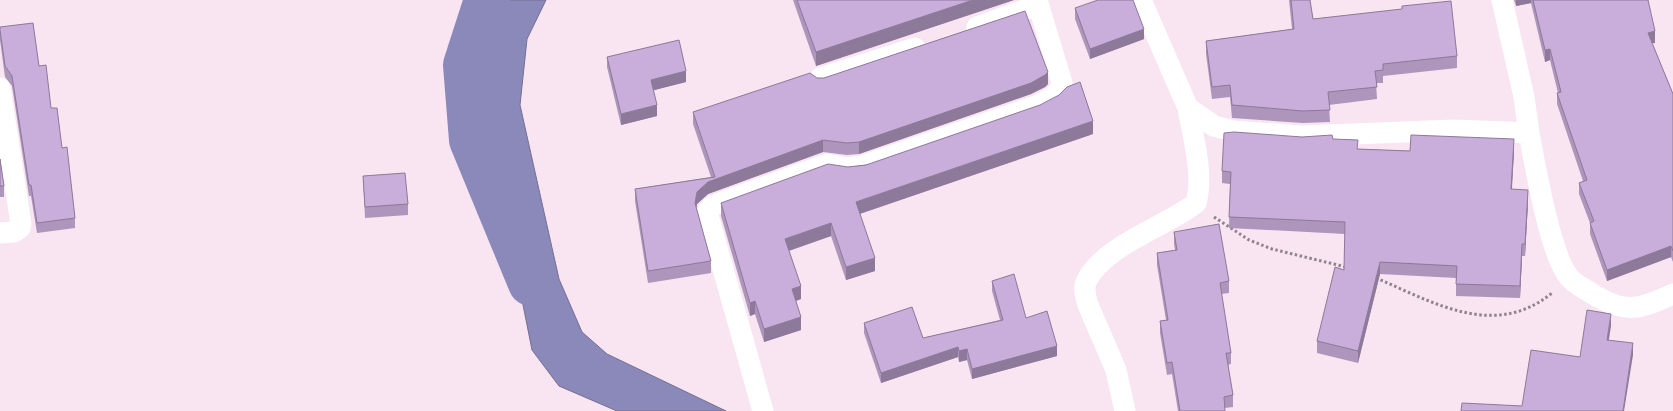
<svg xmlns="http://www.w3.org/2000/svg" width="1673" height="411" font-family="'DM Sans',sans-serif">
  <style>
    .water { fill: #8b89b9; stroke: #736f93 }
    .lines { fill: none; stroke-linecap: round; stroke-linejoin: round }
    .river { stroke: #8b89b9; stroke-width: 46 }
    .path { stroke: #91838d; stroke-width: 3; stroke-dasharray: 2.5 2.5; stroke-linecap: butt }
    .minor { stroke: #fff; stroke-width: 21 }
    .wall { fill: #ad95bb }
    .shaded-wall { fill: #8d7999 }
    .building { fill: #c9adda; stroke: #8d7999 }
  </style>
  <rect width="100%" height="100%" fill="#f9e4f2"/>
  <path class="water" d="M507 0H546L527 39 520 105 559 279 582 332 607 354 726 411H617L559 386 532 350 478 78 484 57Z"/>
  <g class="lines">
    <path class="river" d="M487 0 466 65 472 140 531 283"/>
    <path class="path" d="M1214 217 1249 240 1272 249 1346 267
      M1376 278C1433 302 1494 340 1552 293"/>
    <path class="minor" d="M1141 0 1188 108 1214 126 1233 131 1303 136 1454 130 1529 133C1535 165 1550 255 1569 277 1574 284 1584 288 1591 293 1624 314 1639 310 1673 294
      M1502 0 1524 97 1529 133
      M977 27 1038 5
      M820 78 915 48
      M0 88 21 224 20 228 14 232 0 233
      M763 411 707 212 712 206 725 201 827 164 847 168 862 166 1036 106C1047 100 1059 96 1062 83L1037 0
      M1125 411 1116 370 1088 305C1086 297 1083 290 1086 282 1102 246 1167 226 1196 203 1204 174 1193 138 1188 108"/>
  </g>
  <path class="wall" d="M793 0H1014L816 66Z
    M1289 0H1310L1313 19 1457 56V68L1383 76V83H1376L1377 99 1329 105 1330 122 1303 123 1232 118 1230 97 1212 99 1206 54V41L1292 29Z
    M1514 0H1648L1655 43H1652L1673 94V262L1671 257 1607 281 1590 234V223L1579 194V183L1583 181 1557 104V93H1558L1550 60 1545 62 1531 3 1516 6Z
    M1075 8 1144 39 1090 59 1075 19Z
    M0 27 39 66 62 148 75 218V228L37 233 31 196H29L12 86 5 77 0 40Z
    M607 57 686 82 653 90 657 116 621 125 607 67Z
    M817 78 1048 84 1045 87 1031 94 859 154 847 155 823 152 708 194 697 204 696 208 711 261V273L648 283 635 201V189L711 177 693 124V112Z
    M1093 134 860 214 875 271 846 280 831 236 789 251 801 299 796 301 801 330 764 342 755 314 750 316 721 216V203L848 167Z
    M1333 139 1358 149 1410 151H1514L1512 189 1528 202 1525 256H1522L1520 298 1456 296V278L1380 274 1358 363 1317 353V341L1344 270 1345 234 1229 228 1230 184 1222 183V171Z
    M0 159 4 186V197H0Z
    M363 176 408 204V215L365 218Z
    M1174 232 1229 281V293L1221 294 1231 353V364L1228 365 1233 395V407L1225 408 1178 411 1172 374 1167 375 1160 333V321L1166 320 1157 265V253L1175 250 1174 244Z
    M992 281 1026 318 1057 356 972 379 967 360 959 362 958 357 881 383 864 333V323L923 338 1000 320 992 291Z"/>
  <path class="shaded-wall" d="M973 0H1014L816 66V52Z
    M1516 0H1531V3L1516 6Z
    M1144 29V39L1090 59V49Z
    M1655 31V43L1648 44V33Z
    M1550 49V60L1545 62V50Z
    M686 71V82L651 91V80Z
    M1048 72V84L1045 87 1031 94 859 154V142Z
    M657 105V116L621 125V114Z
    M1093 121V134L856 215V202Z
    M1514 139V151L1511 201V189Z
    M823 140V152L708 194 697 204 695 215V203L697 192 708 182Z
    M1528 190V202L1525 256V244Z
    M831 223V236L785 252V239Z
    M1522 244V256L1520 298V286Z
    M1671 246V257L1607 281V270Z
    M875 258V271L846 280V267Z
    M1380 262V274L1358 363V351Z
    M801 286V299L792 302V289Z
    M755 301V314L750 316V303Z
    M1611 314V326L1607 352V340Z
    M801 317V330L764 342V329Z
    M1633 343V355L1624 411H1623Z
    M1057 346V356L972 379V369Z
    M958 347V357L881 383V373Z
    M967 349V360L959 362V351Z"/>
  <path class="building" d="M797 0H973L816 52Z
    M1098 0H1133L1144 29 1090 49 1075 8Z
    M1291 0H1310L1313 19 1402 9V6L1451 1 1457 56 1383 64V70L1375 71 1377 87 1328 92 1330 110 1303 111 1232 105 1230 85 1212 87 1206 41 1294 29Z
    M1533 0H1648L1655 31 1648 33 1673 94V251L1671 246 1607 270 1590 223 1594 221 1579 183 1587 180 1557 93 1561 92 1550 49 1545 50Z
    M1025 11 1048 72 1045 75 1031 83 859 142 847 143 823 140 708 182 697 192 695 203 711 261 648 271 635 189 715 177 693 112 810 73 817 78H824Z
    M33 23 39 66 46 65 51 108H57L62 148 67 147 75 218 37 223 31 185H29L12 76 5 66 0 30V27Z
    M679 40 686 71 651 80 657 105 621 114 607 57Z
    M1080 82 1093 121 856 202 875 258 846 267 831 223 785 239 801 286 792 289 801 317 764 329 755 301 750 303 721 203 828 164 848 167 866 165 1040 105 1059 95 1067 87Z
    M1234 132 1302 137 1332 135 1333 139 1358 140 1357 149 1410 151 1411 135 1514 139 1511 189 1528 190 1525 244H1522L1520 286 1456 284 1457 266 1380 262 1358 351 1317 341 1335 267 1344 270 1345 222 1229 217 1231 172 1222 171 1224 133Z
    M0 159 4 186H0Z
    M405 173 408 204 365 207 363 176Z
    M1219 224 1229 281 1220 283 1231 353H1226L1233 395 1224 397 1225 411H1180L1172 362 1167 363 1160 321 1168 320 1157 253 1177 250 1174 232Z
    M1014 274 1026 318 1047 311 1057 346 972 369 967 349 959 351 958 347 881 373 864 323 912 307 923 338 1003 320 992 281Z
    M1587 310 1611 314 1607 340 1633 343 1623 411H1461L1462 403 1522 406 1531 350 1580 357Z"/>
</svg>
